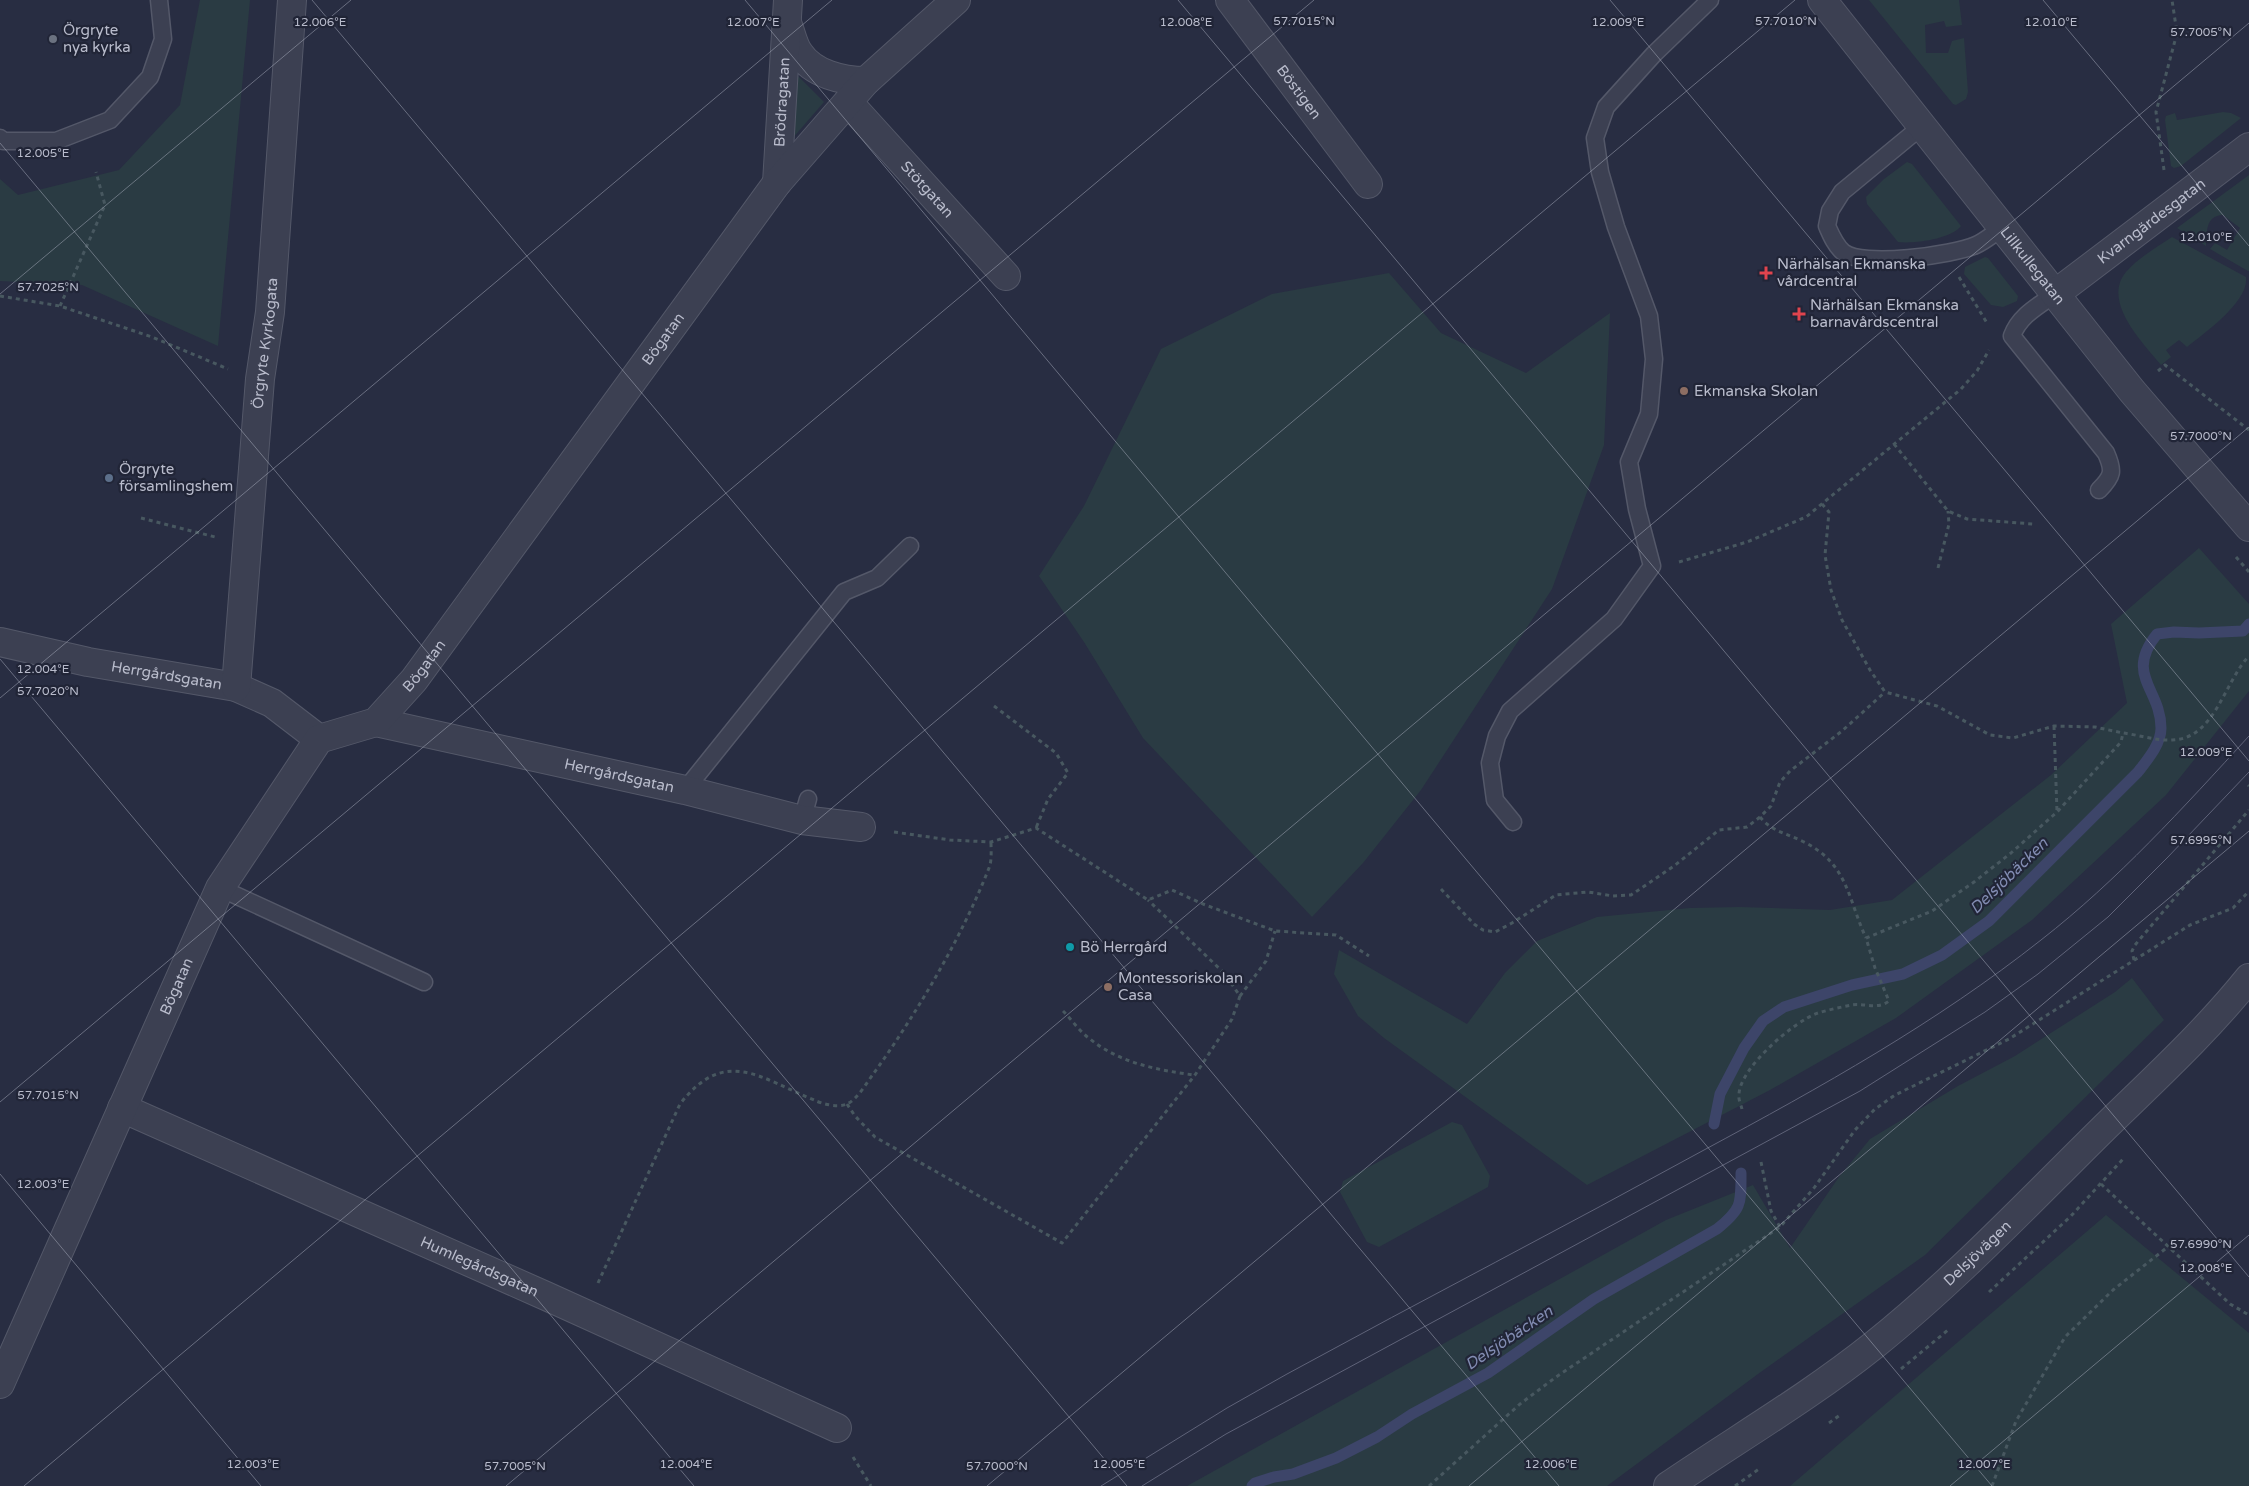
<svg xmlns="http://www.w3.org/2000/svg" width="2249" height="1486" font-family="'Varela Round',sans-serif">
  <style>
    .green { fill: #2a3b43 }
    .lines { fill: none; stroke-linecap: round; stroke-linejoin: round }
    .stream { stroke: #3d4569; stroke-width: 11 }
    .service-casing { stroke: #545869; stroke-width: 19 }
    .minor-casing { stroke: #545869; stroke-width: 30 }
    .tertiary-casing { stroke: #545869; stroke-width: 30 }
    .path { stroke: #485860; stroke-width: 3; stroke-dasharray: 4 4; stroke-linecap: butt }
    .service { stroke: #3c4052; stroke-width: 16 }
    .minor { stroke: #3c4052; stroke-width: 28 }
    .tertiary { stroke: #3c4052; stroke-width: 28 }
    .tram { stroke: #5f6379; stroke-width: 1 }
    .ticks { fill: none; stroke: #b9bccc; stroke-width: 1; stroke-opacity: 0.45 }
    .worship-dot { fill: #6b7280; stroke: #212537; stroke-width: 2 }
    .health-dot { fill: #e0444e; stroke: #212537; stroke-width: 2 }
    .education-dot { fill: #8d6e63; stroke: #212537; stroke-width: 2 }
    .service-dot { fill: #5c6f8a; stroke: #212537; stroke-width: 2 }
    .culture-dot { fill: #0f9aa8; stroke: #212537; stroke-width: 2 }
    .labels { text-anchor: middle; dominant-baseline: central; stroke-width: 4.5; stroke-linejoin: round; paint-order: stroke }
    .poi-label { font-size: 15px; fill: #b9bccc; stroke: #212537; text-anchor: start }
    .street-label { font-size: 15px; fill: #b9bccc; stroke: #212537 }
    .water-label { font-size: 16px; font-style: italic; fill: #828cb2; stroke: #212537 }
    .ticks-label { font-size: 12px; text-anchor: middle; fill: #b9bccc; stroke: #212537; stroke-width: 4.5; stroke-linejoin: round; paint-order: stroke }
  </style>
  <rect width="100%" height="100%" fill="#282d42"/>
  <path class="green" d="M200 0H250L218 346 82 285 0 281V179L18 195 119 170 180 105Z
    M1869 0H1959L1962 25 1946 27 1944 21 1925 25 1926 53H1948L1952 41 1964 38 1968 92 1966 99 1956 105 1953 104Z
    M793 73 797 75 824 102 785 147Z
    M2223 112 2231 113 2241 118 2181 166 2174 168 2171 166 2165 120 2166 116 2175 113 2177 120Z
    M1907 162 1912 164 1961 226C1951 239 1914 244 1898 242L1867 204 1866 197 1884 179Z
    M2249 175V271H2248L2210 249 2215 243 2227 250 2240 228 2223 215C2205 216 2207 232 2206 246L2177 228Z
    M2172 237 2246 277C2249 302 2204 333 2187 347L2179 340 2166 350 2171 357 2161 365C2144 344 2101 302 2126 272 2138 258 2157 247 2172 237Z
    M1985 257 1988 258 2018 296 2017 301 2003 307 1991 305 1964 274 1965 267Z
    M1389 273 1441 333 1526 373 1610 313 1604 445 1552 589 1421 790 1363 863 1312 917 1143 738 1084 642 1039 576 1084 506 1161 349 1272 294Z
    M2199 548 2249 604V691L2166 795 2032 920 1896 1018 1770 1090 1587 1185 1384 1038 1358 1016 1334 974 1339 950 1467 1024 1505 973 1537 941 1597 917 1690 908 1740 907 1830 910 1892 900 2051 775 2127 703 2111 624Z
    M2132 978 2164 1020 1925 1255 1758 1374 1607 1486H1187L1666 1220 1753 1185 1790 1248 1839 1177 1870 1139 1958 1086 2015 1056 2115 992Z
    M1452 1122 1462 1125 1490 1176 1488 1187 1379 1247 1367 1242 1340 1192 1343 1181Z
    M2106 1215 2249 1333V1486H1790Z"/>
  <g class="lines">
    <path class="stream" d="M1714 1124 1720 1094 1744 1048 1763 1021 1784 1007 1852 985 1903 974 1942 955 1989 921 2138 772C2148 759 2161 744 2161 728 2161 689 2124 675 2157 634L2174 632 2199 633 2243 631 2249 624
      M1252 1486 1255 1483 1274 1477 1293 1474 1336 1458 1377 1437 1412 1414 1488 1373 1594 1299 1717 1229C1742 1209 1741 1204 1741 1173"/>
    <g class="service-casing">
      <path id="service" d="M1922 126 1842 192 1830 211 1827 226C1831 235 1835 245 1843 252 1862 268 1953 255 1976 245 1985 241 1993 234 2002 228
        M0 138 3 141H56L110 120 150 77 163 39 159 0
        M2055 294C2038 306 2019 316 2012 336L2106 453C2114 471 2113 476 2099 490
        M685 790 844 592 877 578 910 546
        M802 820 808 799
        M1513 822 1495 800 1490 763 1497 736 1510 711 1614 619 1652 566 1637 509 1629 462 1649 414 1654 359 1649 316 1616 227 1600 172 1595 138 1606 107 1654 54 1710 0
        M220 888 424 982"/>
    </g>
    <g class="minor-casing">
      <g id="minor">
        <path id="s1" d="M1230 0 1368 184"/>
        <path id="s2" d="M1822 0 2132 391 2249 527"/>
        <path d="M787 23C791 32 793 45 799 53 813 74 842 81 866 81"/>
        <path id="s3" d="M848 102 1006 276"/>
        <path id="s4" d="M777 183 788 0"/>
        <path id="s5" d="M2055 294 2249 147"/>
        <path id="s6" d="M0 642 88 662 236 687 272 703 319 739"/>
        <path id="s7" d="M236 687 260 379 270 312 292 0"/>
        <path id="s8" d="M376 722 685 790 802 820 861 827"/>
        <path id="s9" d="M122 1108 546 1296 837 1428"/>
        <path id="s10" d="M0 1384 220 888 319 739 376 722 414 680 777 183 866 81 956 0"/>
      </g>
    </g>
    <g class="tertiary-casing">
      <g id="tertiary">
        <path id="s11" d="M1668 1486C1737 1439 1809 1397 1874 1345 1955 1280 2026 1205 2100 1132 2151 1082 2204 1034 2249 978"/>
      </g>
    </g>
    <path class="path" d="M2164 170 2156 112 2177 33 2172 0
      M1959 277 1987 323
      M0 296 60 306 152 337 228 369
      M60 306 105 205 96 172
      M2158 371 2165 365 2249 430
      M1894 444 1948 511 1967 519 2033 524
      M1822 504 1829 512 1825 555 1831 590 1842 620 1870 670 1885 692 1937 706 1990 735 2013 738 2054 726 2095 727 2123 733
      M141 518 215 537
      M2236 557 2249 572
      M1679 562 1747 542 1806 517 1961 389 1977 371 1989 350
      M1938 568 1949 524 1948 511
      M994 706 1056 753 1068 773 1048 799 1036 828
      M2054 726 2057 812
      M2248 785 2249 786
      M1760 817C1772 832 1789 834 1806 843 1848 865 1848 899 1866 938
      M894 832 950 840 991 842 1036 828 1148 900 1172 890 1203 904 1275 931 1336 935 1369 956
      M1441 889 1474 924 1483 930 1495 932 1512 923 1556 895 1588 892 1613 896 1631 895 1674 866 1719 830 1747 827 1760 817 1771 806 1780 782 1790 771 1842 731 1885 692
      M2134 960 2132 951 2135 945 2249 810
      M1240 996 1266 961 1275 931
      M1063 1011C1072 1020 1080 1032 1090 1039 1120 1063 1157 1070 1194 1075
      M847 1104 855 1116 875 1137 1062 1243 1195 1075 1232 1019 1240 996 1224 973 1148 900
      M1742 1109C1741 1105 1738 1099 1739 1094 1740 1068 1794 1021 1818 1013 1828 1010 1841 1007 1852 1005 1866 1003 1877 1010 1889 1001L1875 968 1866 938 1932 911 1974 882 2011 853 2057 812 2121 742 2123 733C2139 735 2157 741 2172 740 2215 739 2224 682 2249 656
      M1761 1162 1771 1211 1780 1227
      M2101 1184 2230 1304 2249 1315
      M598 1283 680 1104C725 1046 760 1078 814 1100 822 1104 838 1108 847 1104 858 1099 867 1082 874 1073 918 1011 961 939 989 868 992 861 991 850 991 842
      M1989 1292 2071 1216 2123 1159
      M1901 1369 1948 1330
      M1829 1423 1840 1415
      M853 1457 871 1486
      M1429 1486 1520 1404 1556 1377 1780 1227 1814 1188 1855 1130 1875 1109 1895 1095 2009 1039 2190 925 2233 908 2249 891
      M1735 1486 1759 1469
      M1992 1486 2016 1421 2065 1337 2113 1290 2169 1246"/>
    <use href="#service" class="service"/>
    <use href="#minor" class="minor"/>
    <use href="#tertiary" class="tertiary"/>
    <path class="tram" d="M1101 1486 1227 1408 1287 1374C1426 1298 1566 1226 1704 1150 1821 1087 1936 1023 2041 940 2118 880 2183 808 2249 736
      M1142 1486 1226 1434 1860 1091 1985 1012 2038 974 2108 917 2167 858 2249 772"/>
  </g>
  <path class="ticks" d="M312 0 1559 1486M745 0 1992 1486M1178 0 2249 1277M1610 0 2249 761M2043 0 2249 246M0 143 1127 1486M0 294 351 0M0 659 694 1486M0 698 832 0M0 1102 1314 0M0 1174 261 1486M24 1486 1795 0M506 1486 2249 23M987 1486 2249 427M1469 1486 2249 831M1950 1486 2249 1235"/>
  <circle class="worship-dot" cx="53" cy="39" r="5"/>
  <g class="health-dot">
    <path d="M1763.5 265.5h5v5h5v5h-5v5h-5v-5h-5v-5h5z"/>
    <path d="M1796.5 306.5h5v5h5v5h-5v5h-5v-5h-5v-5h5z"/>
  </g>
  <g class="education-dot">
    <circle cx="1684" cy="391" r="5"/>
    <circle cx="1108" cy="987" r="5"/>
  </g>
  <circle class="service-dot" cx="109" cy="478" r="5"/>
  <circle class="culture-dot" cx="1070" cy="947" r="5"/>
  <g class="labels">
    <g class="poi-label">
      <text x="63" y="30">Örgryte<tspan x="63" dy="17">nya kyrka</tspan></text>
      <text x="1777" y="264">Närhälsan Ekmanska<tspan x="1777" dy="17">vårdcentral</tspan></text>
      <text x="1810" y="305">Närhälsan Ekmanska<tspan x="1810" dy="17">barnavårdscentral</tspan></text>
      <text x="1694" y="391">Ekmanska Skolan</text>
      <text x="119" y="469">Örgryte<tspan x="119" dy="17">församlingshem</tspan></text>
      <text x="1080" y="947">Bö Herrgård</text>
      <text x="1118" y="978">Montessoriskolan<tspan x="1118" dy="17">Casa</tspan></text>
    </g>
    <g class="street-label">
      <text stroke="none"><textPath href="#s1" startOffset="115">Böstigen</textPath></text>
      <text stroke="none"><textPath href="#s4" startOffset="81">Brödragatan</textPath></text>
      <text stroke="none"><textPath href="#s3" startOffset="118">Stötgatan</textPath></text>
      <text stroke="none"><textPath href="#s5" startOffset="121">Kvarngärdesgatan</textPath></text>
      <text stroke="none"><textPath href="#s2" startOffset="339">Lillkullegatan</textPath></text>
      <text stroke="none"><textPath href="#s10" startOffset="1260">Bögatan</textPath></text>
      <text stroke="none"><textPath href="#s7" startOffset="345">Örgryte Kyrkogata</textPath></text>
      <text stroke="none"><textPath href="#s10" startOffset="855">Bögatan</textPath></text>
      <text stroke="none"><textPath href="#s6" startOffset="170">Herrgårdsgatan</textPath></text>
      <text stroke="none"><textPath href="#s8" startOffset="249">Herrgårdsgatan</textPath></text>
      <text stroke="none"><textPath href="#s10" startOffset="435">Bögatan</textPath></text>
      <text stroke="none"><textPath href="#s11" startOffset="388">Delsjövägen</textPath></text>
      <text stroke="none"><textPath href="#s9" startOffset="391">Humlegårdsgatan</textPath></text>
    </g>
    <g class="water-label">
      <text transform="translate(2009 876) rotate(-44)">Delsjöbäcken</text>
      <text transform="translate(1509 1338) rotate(-34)">Delsjöbäcken</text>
    </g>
  </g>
  <g class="ticks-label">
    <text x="1304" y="25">57.7015°N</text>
    <text x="1786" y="25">57.7010°N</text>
    <text x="1186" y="26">12.008°E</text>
    <text x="1618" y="26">12.009°E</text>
    <text x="2051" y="26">12.010°E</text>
    <text x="320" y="26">12.006°E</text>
    <text x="753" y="26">12.007°E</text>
    <text x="2201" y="36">57.7005°N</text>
    <text x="43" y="157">12.005°E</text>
    <text x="2206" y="241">12.010°E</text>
    <text x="48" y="291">57.7025°N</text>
    <text x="2201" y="440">57.7000°N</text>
    <text x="43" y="673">12.004°E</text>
    <text x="48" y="695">57.7020°N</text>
    <text x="2206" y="756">12.009°E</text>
    <text x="2201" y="844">57.6995°N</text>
    <text x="48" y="1099">57.7015°N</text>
    <text x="43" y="1188">12.003°E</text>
    <text x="2201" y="1248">57.6990°N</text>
    <text x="2206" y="1272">12.008°E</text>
    <text x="253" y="1468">12.003°E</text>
    <text x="686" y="1468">12.004°E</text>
    <text x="1119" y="1468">12.005°E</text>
    <text x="1551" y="1468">12.006°E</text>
    <text x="1984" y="1468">12.007°E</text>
    <text x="515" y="1470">57.7005°N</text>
    <text x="997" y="1470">57.7000°N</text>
  </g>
</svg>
